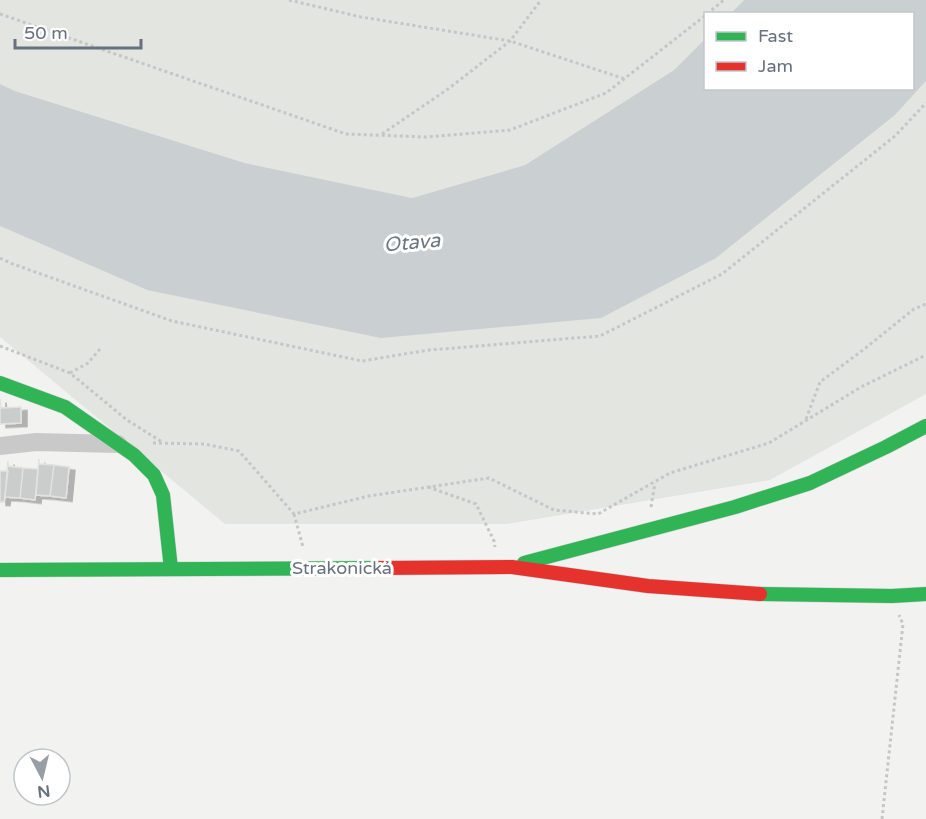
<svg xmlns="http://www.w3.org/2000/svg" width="926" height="819" font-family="'Varela Round',sans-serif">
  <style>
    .green { fill: #e2e5e0 }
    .water { fill: #cacfd2 }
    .building { fill: #cbcccc; stroke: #e2e2e1; stroke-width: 1.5; filter: url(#shadow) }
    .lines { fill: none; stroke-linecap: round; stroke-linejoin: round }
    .fast-casing { stroke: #cecfcf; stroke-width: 15 }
    .jam-casing { stroke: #cecfcf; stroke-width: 15 }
    .path { stroke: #c6c6c6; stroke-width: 3; stroke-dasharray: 3 3; stroke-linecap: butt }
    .street { stroke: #c9c9ca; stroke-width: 18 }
    .fast { stroke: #30b455; stroke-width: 14 }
    .jam { stroke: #e5322d; stroke-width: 14 }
    .labels { text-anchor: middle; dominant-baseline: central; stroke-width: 6; stroke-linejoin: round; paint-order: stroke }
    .street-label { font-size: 18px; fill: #67717e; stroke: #fff }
    .water-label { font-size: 20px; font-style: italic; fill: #687882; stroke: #fff }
  </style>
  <defs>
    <filter id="shadow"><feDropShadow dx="6" dy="3.5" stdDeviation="0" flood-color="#0004"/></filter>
  </defs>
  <rect width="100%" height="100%" fill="#f2f3f1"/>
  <path class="green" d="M0 0H744L731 13 706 14 705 39 674 70 525 165 412 198 245 163 15 91 0 84Z
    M926 81V394L770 480 507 524H225L0 337V226L147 290 716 258 895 115Z"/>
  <path class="water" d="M744 0H926V81L895 115 716 258 601 318 381 338 147 290 0 226V84L15 91 245 163 412 198 525 165 674 70 705 39 706 88H912V14L731 13Z"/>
  <path class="building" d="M0 399 1 408 21 407V423L0 424Z
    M39 459V464L54 465 50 496 36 495Z
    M8 461V466L23 468 20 498 5 497Z
    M54 465 69 467 66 498 50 496Z
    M23 468 38 469 35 500 20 498Z
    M0 471H8L4 502H0Z"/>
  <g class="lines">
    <g class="fast-casing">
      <path id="fast" d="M0 383 65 407 134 455 154 475 163 495 171 569
        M524 563 735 507 810 483 886 447 926 426
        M0 570 379 568
        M760 594 892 596 926 594"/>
    </g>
    <g class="jam-casing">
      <path id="jam" d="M379 568 512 567 648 586 760 594"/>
    </g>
    <path class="path" d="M289 0 361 17 510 41 625 79
      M0 14 346 134 427 137 510 130 606 93 706 15
      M707 14 724 0
      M382 134 448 89 510 41 541 0
      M0 258 13 264 172 321 362 361 429 350 600 336 722 274 895 136 926 103
      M0 346 70 373 127 420 162 442
      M70 373 88 363 100 349
      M806 419 820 382 863 350 914 309 926 304
      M153 443 204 444 239 451 294 514 369 496 489 478 554 510 598 514 670 473 769 443 861 387 926 355
      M428 487 476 504 494 541 495 547
      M651 507 655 483
      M294 514 303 547
      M882 819 903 624 899 615"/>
    <path class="street" d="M0 446 36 442 118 444"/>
    <use href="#fast" class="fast"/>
    <use href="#jam" class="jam"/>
  </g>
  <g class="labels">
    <g class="street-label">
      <text x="342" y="568">Strakonická</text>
    </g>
    <g class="water-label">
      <text transform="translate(412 243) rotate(-5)">Otava</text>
    </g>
  </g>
  <rect x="704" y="12" width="210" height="78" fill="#ffffff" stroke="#c2c6cb" stroke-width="1.5"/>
  <rect x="716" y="32" width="30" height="9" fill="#30b455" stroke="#c2c6cb" stroke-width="1.5"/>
  <text x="758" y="42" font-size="18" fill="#67717e">Fast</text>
  <rect x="716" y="62" width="30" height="9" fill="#e5322d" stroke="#c2c6cb" stroke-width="1.5"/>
  <text x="758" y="72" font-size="18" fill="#67717e">Jam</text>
  <g transform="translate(42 777) rotate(173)"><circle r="28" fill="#ffffff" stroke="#c2c6cb" stroke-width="1.5"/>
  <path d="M0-4.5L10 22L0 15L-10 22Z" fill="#989ea6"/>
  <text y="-9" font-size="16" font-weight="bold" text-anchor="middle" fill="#67717e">N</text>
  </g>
  <path d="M15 39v9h126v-9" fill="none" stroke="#67717e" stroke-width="3"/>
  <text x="24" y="39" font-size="18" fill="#67717e" stroke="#ffffff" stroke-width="4.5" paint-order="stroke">50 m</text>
</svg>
